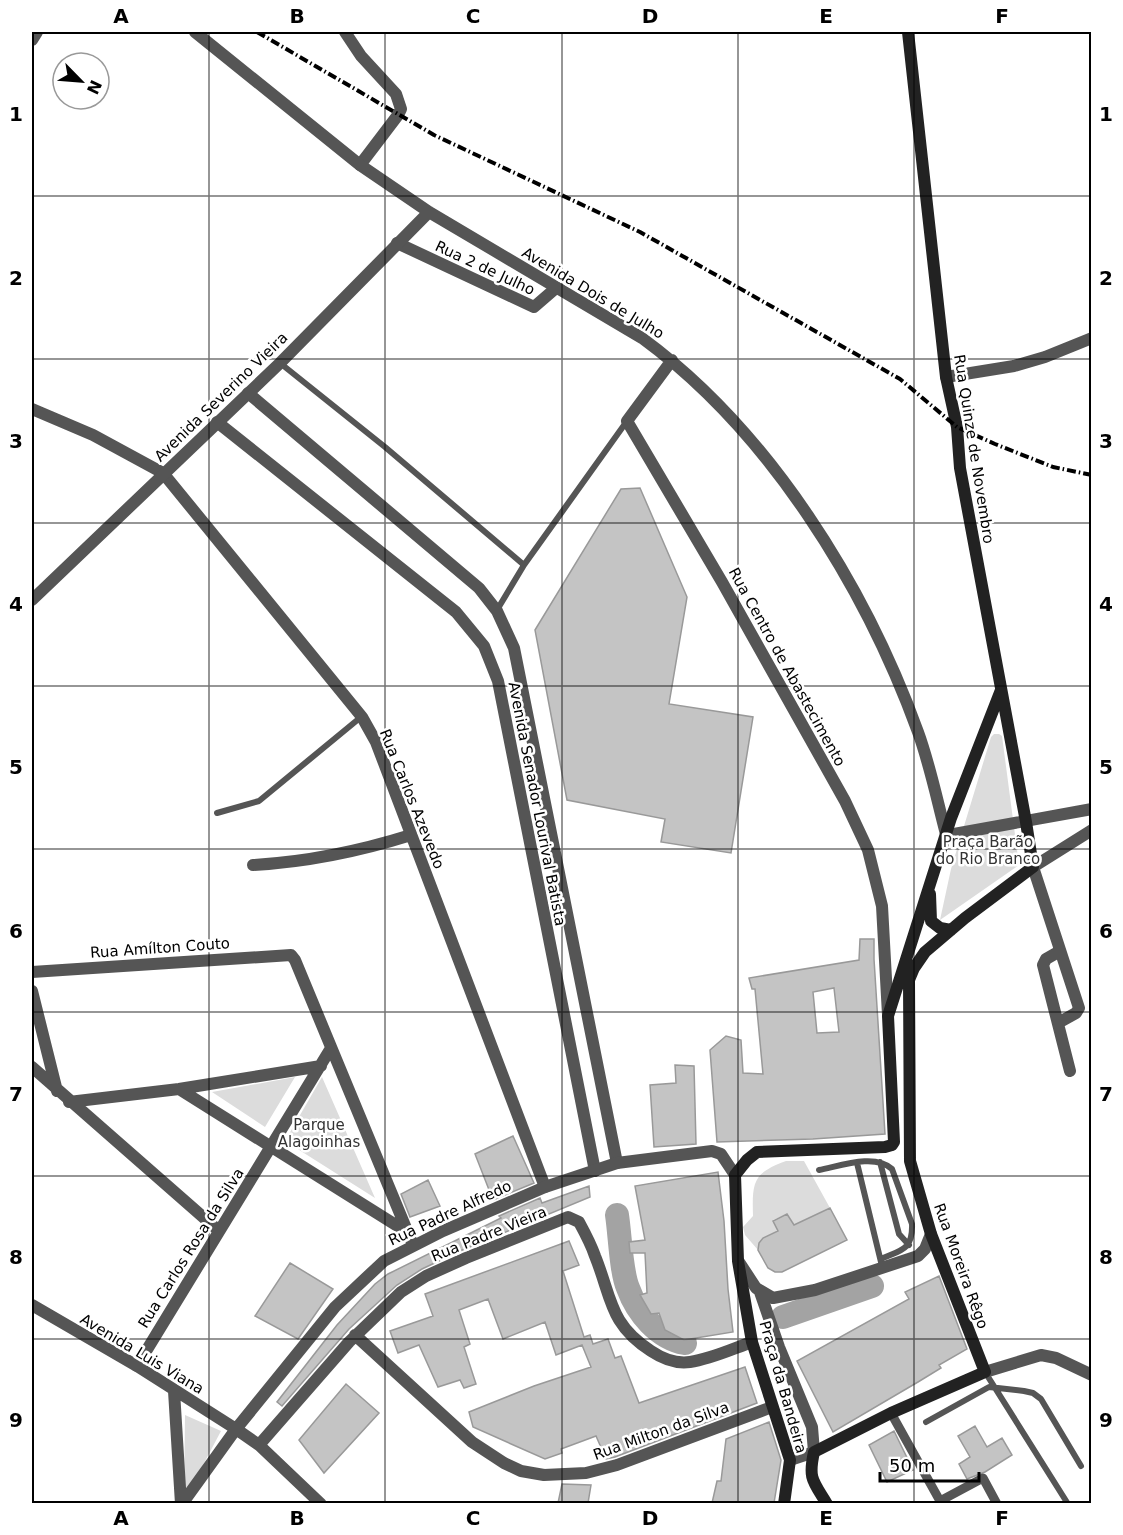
<svg xmlns="http://www.w3.org/2000/svg" width="1123" height="1535" font-family="'DejaVu Sans',sans-serif">
  <style>
    .green { fill: #dcdcdc }
    .lines { fill: none; stroke-linecap: round; stroke-linejoin: round }
    .river { stroke: #a3a3a3; stroke-width: 24 }
    .building { fill: #c4c4c4; stroke: #999; stroke-width: 1.5; fill-rule: evenodd }
    .service { stroke: #555; stroke-width: 6 }
    .pedestrian { stroke: #555; stroke-width: 9 }
    .minor { stroke: #555; stroke-width: 12 }
    .tertiary { stroke: #555; stroke-width: 12 }
    .secondary { stroke: #222; stroke-width: 12 }
    .rail { stroke: #000; stroke-width: 4; stroke-dasharray: 9 3 1.5 3; stroke-linecap: butt }
    .grid { fill: none; stroke: #000; stroke-width: 1.5; stroke-opacity: 0.55 }
    .labels { text-anchor: middle; dominant-baseline: central; stroke-width: 5; stroke-linejoin: round; paint-order: stroke }
    .street-label { font-size: 15px; fill: #000; stroke: #fff }
    .park-label { font-size: 15px; fill: #333; stroke: #fff }
    .neatline { fill: none; stroke: #000; stroke-width: 2 }
    .grid-label { font-size: 20px; text-anchor: middle; font-weight: bold; fill: #000 }
  </style>
  <rect width="100%" height="100%" fill="#fff"/>
  <path class="green" d="M994 734H999L1002 736 1019 865 940 920 951 869 991 737Z
    M295 1077 265 1127 212 1092Z
    M322 1077 375 1198 285 1141Z
    M786 1161H804L830 1208 794 1225 787 1214 773 1220 778 1231C768 1236 759 1238 758 1250L745 1235 743 1227 753 1216C752 1182 753 1173 786 1161Z
    M185 1415 221 1431 184 1501Z"/>
  <g class="lines">
    <path class="river" d="M617 1215C620 1234 621 1272 628 1288 637 1313 658 1338 685 1343
      M783 1317 872 1286"/>
  </g>
  <path class="building" d="M640 488 687 597 669 704 753 717 731 853 661 842 665 819 567 800 535 630 621 489Z
    M860 939H874V959L885 1134 813 1139 717 1142 710 1050 726 1036 741 1040 743 1073 763 1074 755 989H752L749 978 859 960ZM834 988 839 1032 817 1033 813 992Z
    M675 1065 694 1066 696 1144 654 1147 650 1085 676 1083Z
    M513 1136 534 1183 493 1200 475 1154Z
    M718 1172 724 1221 728 1289 733 1332 684 1340 665 1330 659 1313 651 1314 640 1295 647 1293 645 1253H630L629 1242 645 1240 635 1186Z
    M428 1180 440 1206 410 1217 401 1194Z
    M589 1186 590 1197 460 1251 422 1269 397 1285 349 1329 282 1406 277 1402 337 1325 375 1284 388 1274 501 1218 499 1216 540 1198 542 1203Z
    M830 1208 847 1240 782 1272H775L768 1268 758 1250 759 1243 763 1238 778 1231 773 1221 787 1214 794 1225Z
    M569 1241 579 1265 563 1271 584 1337 590 1335 593 1344 608 1339 615 1358 621 1356 639 1403 745 1367 757 1403 615 1457 606 1459 596 1436 561 1449 562 1453 545 1459 473 1427 469 1412 534 1386 591 1367 582 1345 556 1355 545 1322 503 1339 488 1299 459 1310 470 1344 464 1347 476 1384 464 1388 460 1380 438 1387 419 1345 398 1353 390 1331 433 1316 425 1294Z
    M290 1263 333 1289 298 1339 255 1316Z
    M939 1276 967 1349 939 1365 941 1368 918 1382 833 1432 797 1361 909 1299 905 1292Z
    M346 1384 379 1413 324 1473 299 1440Z
    M769 1422 781 1460 774 1503H712L717 1481H721L726 1439Z
    M975 1426 987 1447 1002 1438 1012 1455 985 1472 967 1479 959 1464 970 1457 958 1436Z
    M894 1431 913 1470 887 1482 869 1445Z
    M562 1484 591 1485 588 1503H558Z"/>
  <g class="lines">
    <path class="service" d="M280 363 385 447 524 565
      M497 610 524 565 627 421
      M217 813 259 801 361 717
      M880 1162 899 1234 909 1245
      M857 1163 881 1262
      M819 1170C840 1166 875 1153 892 1169L912 1224C913 1250 901 1250 881 1259
      M985 1372 1068 1504
      M926 1422 989 1387 1024 1391 1033 1393 1041 1399 1081 1466"/>
    <path class="pedestrian" d="M891 1413 940 1501 983 1478 997 1504"/>
    <path class="minor" d="M345 32 361 56 396 94 401 109 398 115 360 165
      M32 40 37 32
      M397 243 534 307 556 288
      M248 393 479 588 497 611 514 648 617 1163
      M32 409 93 435 163 473 362 717 376 742 545 1187
      M217 422 456 612 484 646 498 681 595 1171
      M253 865C307 862 360 851 411 835
      M1033 867 1079 1008 1076 1013 1058 1023
      M1060 951 1046 959 1043 965 1070 1071
      M32 972 291 955 295 960 413 1245
      M32 991 57 1091
      M32 1067 219 1231
      M179 1089 407 1232
      M69 1102 179 1089 321 1066
      M137 1366 331 1048
      M985 1372 1041 1355 1056 1358 1092 1375"/>
    <path class="tertiary" d="M195 32 360 165 429 212 642 338C769 431 865 586 918 732 930 765 937 800 946 834H954L1092 809
      M672 360 627 421 722 582 845 801 868 850 882 906 888 1015
      M946 377 1014 366 1045 357 1092 338
      M32 600 280 363 429 212
      M1033 867 1092 830
      M739 1262 756 1288 773 1298 815 1290 918 1256 925 1249 931 1234
      M760 1292 779 1347 812 1427 814 1452 790 1460
      M32 1305 137 1366 236 1429 259 1445 321 1504
      M355 1335 472 1442 504 1463 521 1471 544 1475 586 1473 617 1465 772 1407
      M174 1391 181 1504
      M259 1445 349 1342 401 1292 426 1276 466 1258 568 1217 579 1222C585 1233 591 1244 595 1256 612 1298 609 1324 651 1351 663 1359 676 1364 690 1362 711 1359 732 1349 752 1342
      M182 1504 236 1429 335 1307 384 1261 443 1231 545 1187 617 1163 712 1151 721 1154 735 1175"/>
    <path class="secondary" d="M930 894 931 921 940 928 951 930
      M892 1145 894 1142 888 1016 951 818 1001 690
      M784 1504 790 1460 752 1342 738 1261 735 1175 747 1160 757 1152 885 1147 892 1145
      M827 1504C813 1481 808 1479 814 1452L891 1413 985 1372 931 1234 910 1161 909 980 914 968 925 952 965 918 1033 867 1026 822 960 468 957 427 946 377 908 32"/>
    <path class="rail" d="M257 32 434 135 640 232 900 379 957 427 995 444 1053 467 1092 475"/>
  </g>
  <path class="grid" d="M209 32V1504M385 32V1504M562 32V1504M738 32V1504M914 32V1504M32 196H1092M32 359H1092M32 523H1092M32 686H1092M32 849H1092M32 1012H1092M32 1176H1092M32 1339H1092"/>
  <g class="labels">
    <g class="street-label">
      <text transform="translate(485 268) rotate(25)">Rua 2 de Julho</text>
      <text transform="translate(593 293) rotate(31)">Avenida Dois de Julho</text>
      <text transform="translate(221 397) rotate(-44)">Avenida Severino Vieira</text>
      <text transform="translate(974 449) rotate(81)">Rua Quinze de Novembro</text>
      <text transform="translate(787 667) rotate(61)">Rua Centro de Abastecimento</text>
      <text transform="translate(412 799) rotate(68)">Rua Carlos Azevedo</text>
      <text transform="translate(537 804) rotate(79)">Avenida Senador Lourival Batista</text>
      <text transform="translate(160 948) rotate(-4)">Rua Amílton Couto</text>
      <text transform="translate(450 1213) rotate(-25)">Rua Padre Alfredo</text>
      <text transform="translate(489 1234) rotate(-22)">Rua Padre Vieira</text>
      <text transform="translate(191 1248) rotate(-58)">Rua Carlos Rosa da Silva</text>
      <text transform="translate(961 1266) rotate(70)">Rua Moreira Rêgo</text>
      <text transform="translate(142 1354) rotate(31)">Avenida Luis Viana</text>
      <text transform="translate(783 1387) rotate(74)">Praça da Bandeira</text>
      <text transform="translate(661 1431) rotate(-20)">Rua Milton da Silva</text>
    </g>
    <g class="park-label">
      <text x="988" y="842">Praça Barão<tspan x="988" dy="17">do Rio Branco</tspan></text>
      <text x="319" y="1125">Parque<tspan x="319" dy="17">Alagoinhas</tspan></text>
    </g>
  </g>
  <rect width="1123" height="1535" fill="none" stroke="#ffffff" stroke-width="66"/>
  <g transform="translate(81 81) rotate(115)"><circle r="28" fill="#ffffff" stroke="#999999" stroke-width="1.5"/>
  <path d="M0-4.5L10 22L0 15L-10 22Z" fill="#000000"/>
  <text y="-9" font-size="16" font-weight="bold" text-anchor="middle" fill="#000000">N</text>
  </g>
  <path d="M880 1472v9h99v-9" fill="none" stroke="#000000" stroke-width="3"/>
  <text x="889" y="1472" font-size="18" fill="#000000" stroke="#ffffff" stroke-width="4.5" paint-order="stroke">50 m</text>
  <rect x="33" y="33" width="1057" height="1469" class="neatline"/>
  <g class="grid-label">
    <text x="121" y="23">A</text>
    <text x="297" y="23">B</text>
    <text x="473" y="23">C</text>
    <text x="650" y="23">D</text>
    <text x="826" y="23">E</text>
    <text x="1002" y="23">F</text>
    <text x="16" y="121">1</text>
    <text x="1106" y="121">1</text>
    <text x="16" y="285">2</text>
    <text x="1106" y="285">2</text>
    <text x="16" y="448">3</text>
    <text x="1106" y="448">3</text>
    <text x="16" y="611">4</text>
    <text x="1106" y="611">4</text>
    <text x="16" y="774">5</text>
    <text x="1106" y="774">5</text>
    <text x="16" y="938">6</text>
    <text x="1106" y="938">6</text>
    <text x="16" y="1101">7</text>
    <text x="1106" y="1101">7</text>
    <text x="16" y="1264">8</text>
    <text x="1106" y="1264">8</text>
    <text x="16" y="1427">9</text>
    <text x="1106" y="1427">9</text>
    <text x="121" y="1525">A</text>
    <text x="297" y="1525">B</text>
    <text x="473" y="1525">C</text>
    <text x="650" y="1525">D</text>
    <text x="826" y="1525">E</text>
    <text x="1002" y="1525">F</text>
  </g>
</svg>
